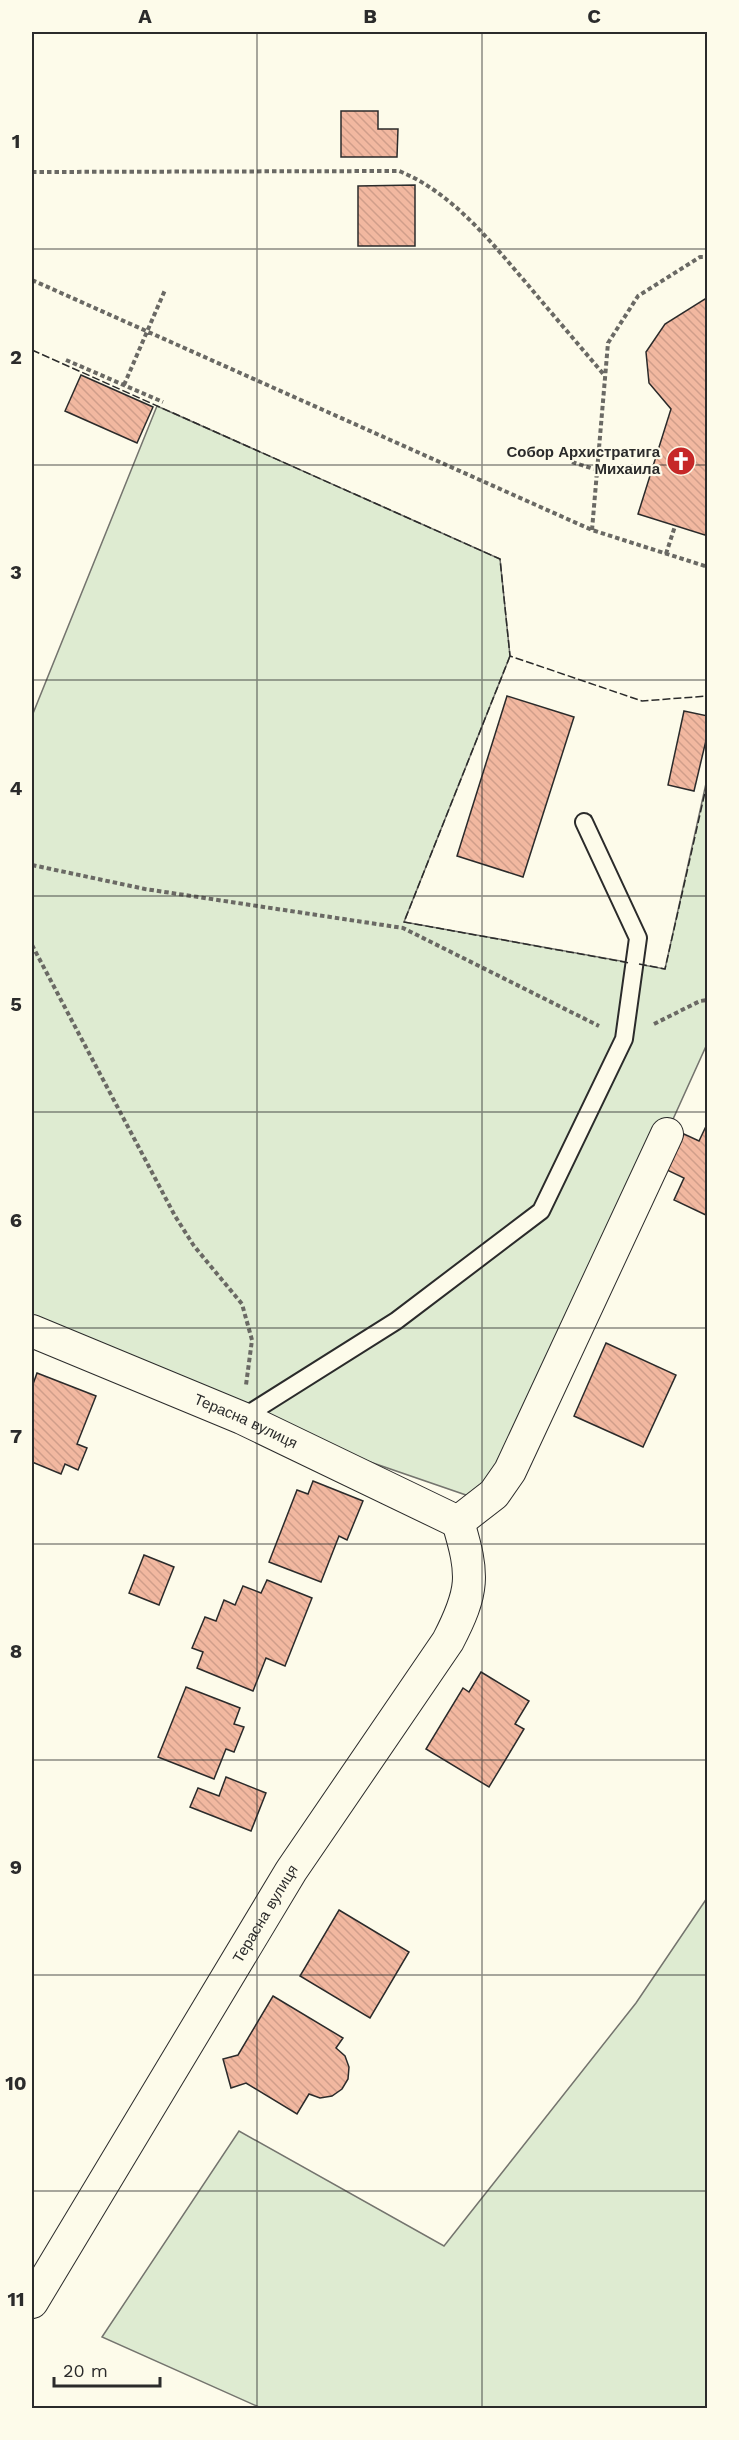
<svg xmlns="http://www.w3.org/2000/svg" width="739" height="2440" font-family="'Work Sans',sans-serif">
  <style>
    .green { fill: #deebd1; stroke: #74746e; stroke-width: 1.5 }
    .building { fill: url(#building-back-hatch); stroke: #2b2b2b; stroke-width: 1.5 }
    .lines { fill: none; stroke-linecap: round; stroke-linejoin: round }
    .lane-casing { stroke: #2b2b2b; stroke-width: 20 }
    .street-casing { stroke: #2b2b2b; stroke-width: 34 }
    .path { stroke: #6a6964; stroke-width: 4; stroke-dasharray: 4.5 3; stroke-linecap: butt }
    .lane { stroke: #fdfbea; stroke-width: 16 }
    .street { stroke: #fdfbea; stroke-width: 32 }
    .fence { stroke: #2b2b2b; stroke-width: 1.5; stroke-dasharray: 8 3; stroke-linecap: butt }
    .grid { fill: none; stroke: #2b2b2b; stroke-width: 1.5; stroke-opacity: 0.55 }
    .labels { text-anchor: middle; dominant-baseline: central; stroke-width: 4.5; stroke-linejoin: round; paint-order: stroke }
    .poi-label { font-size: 15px; font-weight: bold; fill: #2b2b2b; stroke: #fdfbea; text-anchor: end }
    .street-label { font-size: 15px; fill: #2b2b2b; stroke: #fdfbea }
    .neatline { fill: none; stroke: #2b2b2b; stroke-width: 2 }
    .grid-label { font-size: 20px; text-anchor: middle; font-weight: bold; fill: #2b2b2b }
  </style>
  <defs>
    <pattern id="building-back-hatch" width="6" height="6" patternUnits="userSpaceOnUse" patternTransform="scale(1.5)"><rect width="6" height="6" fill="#f2b8a0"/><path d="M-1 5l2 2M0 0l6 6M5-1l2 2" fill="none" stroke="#d09e8a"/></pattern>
  </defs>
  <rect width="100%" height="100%" fill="#fdfbea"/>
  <path class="green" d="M157 406 500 559 510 656 404 922 665 969 707 779V1044L498 1506 242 1418 32 1331V716Z
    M707 1898V2408H261L102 2337 239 2131 444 2246 636 2003Z"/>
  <path class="building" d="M341 111H378V129H398L397 157H341Z
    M415 185V246H358V186Z
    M708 297V536L638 514 671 409 649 383 646 352 665 324Z
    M81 375 153 407 137 443 65 411Z
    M507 696 574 717 523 877 457 856Z
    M684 711 708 716V732L694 791 668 785Z
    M708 1122V1216L674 1200 684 1178 667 1170 684 1134 699 1141Z
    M606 1343 676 1375 643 1447 574 1416Z
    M37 1373 96 1396 77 1444 87 1448 78 1470 65 1464 61 1474 32 1462V1387Z
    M313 1481 363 1501 347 1540 339 1536 321 1582 269 1562 297 1490 308 1494Z
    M144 1555 174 1567 159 1605 129 1593Z
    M267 1580 312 1598 285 1666 266 1658 253 1691 197 1668 203 1652 192 1648 205 1617 216 1621 224 1600 235 1605 243 1586 261 1593Z
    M481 1672 529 1701 515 1724 524 1729 489 1787 426 1749 463 1688 469 1692Z
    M186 1687 240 1708 234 1724 244 1727 234 1752 226 1749 214 1779 158 1757Z
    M226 1777 266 1793 251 1831 190 1807 198 1788 219 1796Z
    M339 1910 409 1952 370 2018 300 1976Z
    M273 1996 343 2038 336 2048 345 2056 349 2067 348 2079 342 2089 332 2096 320 2098 309 2094 297 2114 246 2083 231 2088 223 2059 238 2055Z"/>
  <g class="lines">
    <g class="lane-casing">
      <path id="lane" d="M242 1418 396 1321 541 1211 624 1039 638 938 584 822"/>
    </g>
    <g class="street-casing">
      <g id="street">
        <path id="s1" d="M32 1331 242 1418 458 1522 494 1494 510 1471 667 1134"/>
        <path id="s2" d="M32 2302 291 1871 448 1641C474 1591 474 1575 458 1522"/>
      </g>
    </g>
    <path class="path" d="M32 172 399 171C453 193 490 241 528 285 553 315 579 345 605 376
      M32 280 592 530 708 567
      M66 360 163 402
      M124 385 165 290
      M572 462 597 470
      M592 530 608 343 638 296 700 257H708
      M666 554 675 526
      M32 865 145 889 403 928 599 1026
      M32 945 175 1216 194 1246 242 1304 252 1340 246 1385
      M654 1024 700 1001 708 1000"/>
    <use href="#lane" class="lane"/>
    <use href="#street" class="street"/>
    <path class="fence" d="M32 350 500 559 510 656 642 701 708 696
      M510 656 404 922 630 963
      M639 964 665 969 708 779"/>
  </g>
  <path class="grid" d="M257 32V2408M482 32V2408M32 249H708M32 465H708M32 680H708M32 896H708M32 1112H708M32 1328H708M32 1544H708M32 1760H708M32 1975H708M32 2191H708"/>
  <defs>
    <g id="church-disc" transform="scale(1.5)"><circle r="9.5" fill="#c62828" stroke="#fdfbea"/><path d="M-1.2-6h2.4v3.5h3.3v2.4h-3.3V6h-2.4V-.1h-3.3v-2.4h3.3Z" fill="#fff"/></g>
  </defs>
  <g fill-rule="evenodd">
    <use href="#church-disc" x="681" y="461"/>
  </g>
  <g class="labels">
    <g class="poi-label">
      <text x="660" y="452">Собор Архистратига<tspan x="660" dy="17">Михаила</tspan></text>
    </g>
    <g class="street-label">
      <text stroke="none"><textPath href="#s1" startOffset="232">Терасна вулиця</textPath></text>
      <text stroke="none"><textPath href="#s2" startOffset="453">Терасна вулиця</textPath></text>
    </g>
  </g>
  <rect width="739" height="2440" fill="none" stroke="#fdfbea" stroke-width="66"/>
  <path d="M54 2377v9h106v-9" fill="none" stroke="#2b2b2b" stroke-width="3"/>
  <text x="63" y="2377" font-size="18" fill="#2b2b2b" stroke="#fdfbea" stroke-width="4.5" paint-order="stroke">20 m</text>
  <rect x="33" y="33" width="673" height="2374" class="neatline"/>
  <g class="grid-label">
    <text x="145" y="23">A</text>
    <text x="370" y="23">B</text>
    <text x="594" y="23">C</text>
    <text x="16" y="148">1</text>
    <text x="16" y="364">2</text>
    <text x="16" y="579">3</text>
    <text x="16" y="795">4</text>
    <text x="16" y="1011">5</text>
    <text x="16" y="1227">6</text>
    <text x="16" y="1443">7</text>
    <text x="16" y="1658">8</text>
    <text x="16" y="1874">9</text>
    <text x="16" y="2090">10</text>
    <text x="16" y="2306">11</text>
  </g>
</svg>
